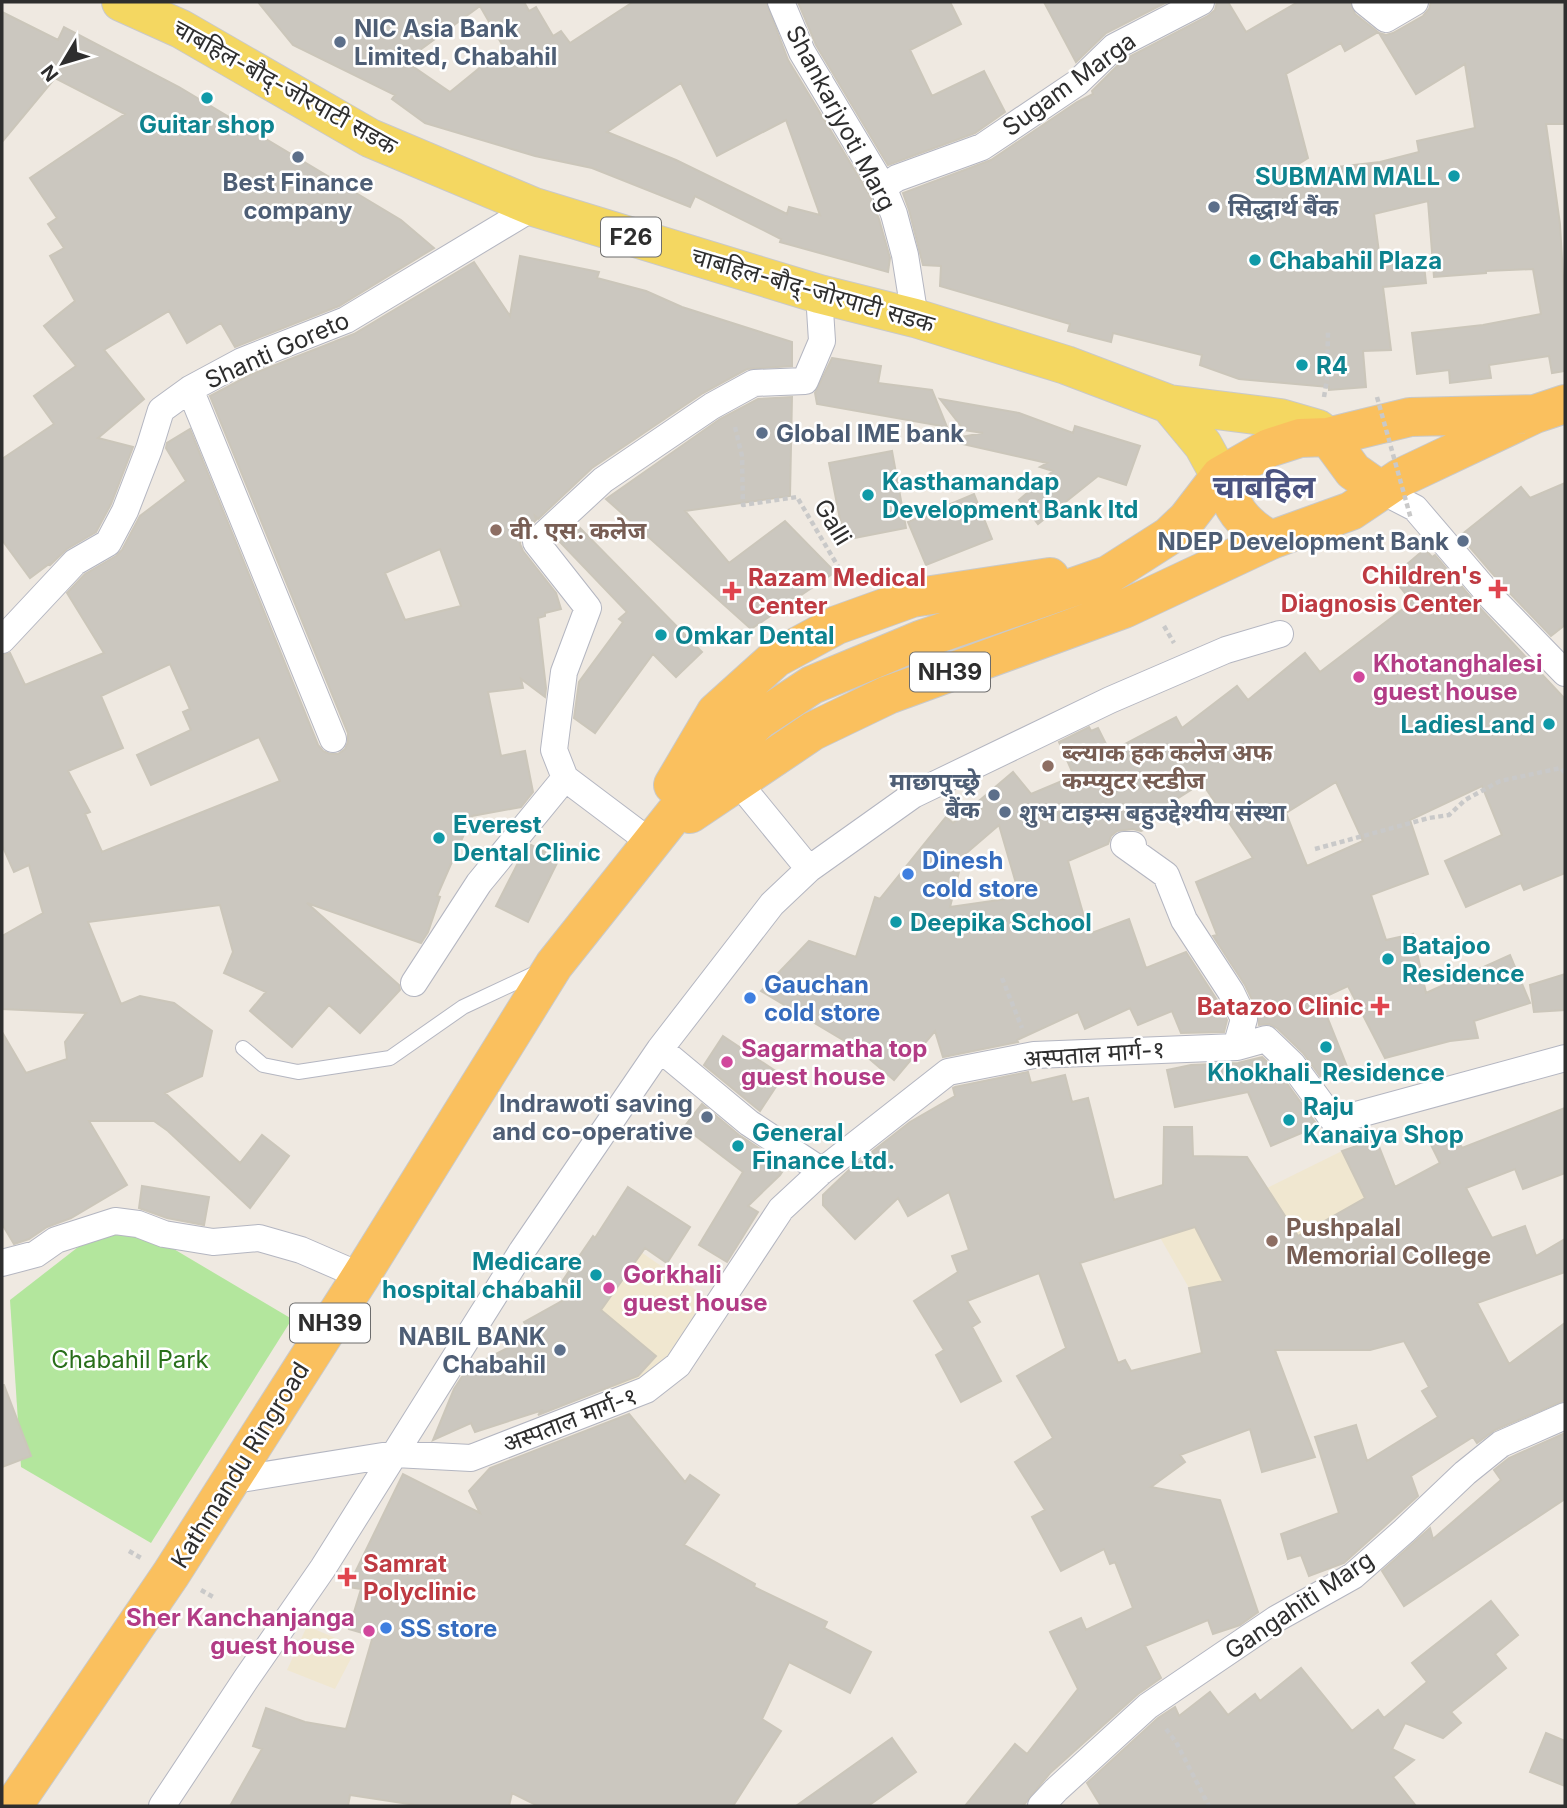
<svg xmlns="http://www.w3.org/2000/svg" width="1567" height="1808" font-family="Inter,'Noto Sans Devanagari',sans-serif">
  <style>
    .education { fill: #f0e7d0 }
    .green { fill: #b3e69d }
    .building { fill: #cbc7bf; stroke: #cbc6ba; stroke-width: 2; fill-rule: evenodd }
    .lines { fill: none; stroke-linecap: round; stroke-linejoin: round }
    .service-casing { stroke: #b4b6c1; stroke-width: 16 }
    .minor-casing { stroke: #b4b6c1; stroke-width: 28 }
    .primary-casing { stroke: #c9c9c9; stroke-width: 40 }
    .trunk-casing { stroke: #c9c9c9; stroke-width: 40 }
    .path { stroke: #c9c9c9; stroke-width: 4.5; stroke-dasharray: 5 3.5; stroke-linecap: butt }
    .service { stroke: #fff; stroke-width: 14 }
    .minor { stroke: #fff; stroke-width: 26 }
    .primary { stroke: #f4d761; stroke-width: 38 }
    .trunk { stroke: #fac05e; stroke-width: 38 }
    .path-bridge { stroke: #c9c9c9; stroke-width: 4.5; stroke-dasharray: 5 3.5; stroke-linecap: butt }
    .service-dot { fill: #5c6f8a; stroke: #fff; stroke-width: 2.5 }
    .culture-dot { fill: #0f9aa8; stroke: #fff; stroke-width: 2.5 }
    .education-dot { fill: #8d6e63; stroke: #fff; stroke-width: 2.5 }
    .health-dot { fill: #e0444e; stroke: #fff; stroke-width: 2.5 }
    .hotel-dot { fill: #d1479c; stroke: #fff; stroke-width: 2.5 }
    .shop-dot { fill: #3f7fe0; stroke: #fff; stroke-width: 2.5 }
    .labels { text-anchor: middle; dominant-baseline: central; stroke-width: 5; stroke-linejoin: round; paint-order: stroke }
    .shield { fill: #fff; stroke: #6d6d6d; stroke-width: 2 }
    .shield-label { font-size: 23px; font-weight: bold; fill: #2e2e2e }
    .service-label { font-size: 24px; font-weight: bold; fill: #4e5e75; stroke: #fff; text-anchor: start }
    .street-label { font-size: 24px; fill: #2e2e2e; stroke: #fff }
    .culture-label { font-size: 24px; font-weight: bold; fill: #0d838f; stroke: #fff; text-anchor: start }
    .education-label { font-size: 24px; font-weight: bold; fill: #785e54; stroke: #fff; text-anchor: start }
    .health-label { font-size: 24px; font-weight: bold; fill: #be3a42; stroke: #fff; text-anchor: end }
    .hotel-label { font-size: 24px; font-weight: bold; fill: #b23c85; stroke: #fff; text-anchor: start }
    .shop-label { font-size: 24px; font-weight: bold; fill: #366cbe; stroke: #fff; text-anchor: start }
    .park-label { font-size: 24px; fill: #296f1a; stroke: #fff }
    .district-label { font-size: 32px; font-weight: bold; fill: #4c5481; stroke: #fff }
  </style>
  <rect width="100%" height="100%" fill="#efe9e1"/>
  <path class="education" d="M1376 1139 1410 1225 1385 1326 1392 1344 1370 1350 1312 1349 1220 1352 1197 1328 1189 1288 1154 1227 1195 1228 1235 1208 1267 1188 1342 1151Z
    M641 1252 713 1302 668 1368 621 1397 577 1345Z
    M307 1626 357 1647 335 1689 287 1670Z"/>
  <path class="green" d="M118 1216 292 1319 151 1543 21 1467 10 1300Z"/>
  <path class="building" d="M258 2H524L529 11 536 7 553 36 561 31 570 43 633 2H766L788 60 869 194 879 219 890 258 888 272 780 242 781 239 695 196 690 207 592 168 535 156 425 123 392 99 395 95 293 45ZM480 6 504 48 450 92 405 61ZM681 83 717 156 786 120 820 215 789 207 787 214 676 160 607 132Z
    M798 2H950L961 24 910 50 932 96 984 71 1005 112 975 133 888 165 816 45Z
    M1044 2H1167L1106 33 1076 62Z
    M1217 2H1228L1246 32 1298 2H1350L1355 14 1378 32 1345 51 1341 43 1286 74 1308 158 1284 173 1310 167 1311 170 1380 162 1419 152 1417 141 1475 128 1465 64 1416 94 1379 33 1386 35 1393 33 1423 16 1429 9 1431 2H1565V124H1546L1560 224 1565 310V371L1552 373 1549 356 1489 365 1491 378 1450 383 1449 370 1417 374 1412 333 1483 325 1541 314 1533 269 1486 271V273L1434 277 1428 201 1374 214 1380 260 1423 256 1426 283 1383 287 1391 350 1363 351 1366 387 1329 390V387L1239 379 1200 365 1202 355 1113 333 1111 342 1068 331 1070 324 940 286 941 266 923 265 909 210 903 193 991 160 1077 102 1093 94 1092 91 1123 60 1208 16 1215 10Z
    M2 12 58 40 64 27 179 87 401 220 434 248 339 306 235 347 221 323 187 343 169 311 104 350 144 399 98 438 133 447 111 504 96 532 67 549 50 565 49 564 30 578 2 540V459L54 424 34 396 76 366 44 326 75 301 50 256 64 248 48 224 57 218 30 178 125 114 55 78 2 142Z
    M520 256 599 272 597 278 646 291 682 307 792 342V366L747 369 703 393 592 468 538 519 535 516 536 520 521 536 520 544 523 551 556 593 561 609 545 613V616L538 618 546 688 545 697 521 679 523 688 488 692 501 756 525 751 533 792 521 807 472 816 437 896 440 897 428 932 421 943 307 903 399 985 400 990 360 1033 329 1005 292 1047 250 1011 266 992 224 973 233 952 220 905 88 922 121 1004 140 996 174 1003 212 1031 202 1076 165 1093 240 1163 262 1135 289 1156 250 1208 168 1131 154 1121H89L127 1185 71 1218 47 1227 29 1239 14 1244 2 1224V1032L26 1073 67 1059 65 1042 86 1013 2 1009V936L43 913 29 865 14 872 2 845V655L10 653 25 685 104 653 67 593 85 574 116 556 122 550 140 516 186 481 166 448 167 443 190 429 318 745 323 751 330 754H338L345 749 348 742V733L210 396 250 375 354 334 474 262 510 316ZM440 549 461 606 405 620 385 573ZM170 664 190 709 183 712 191 730 137 755 151 785 259 737 280 781 102 852 85 814 90 812 68 771 123 748 101 696Z
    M832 358 881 366 878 383 932 390 947 427 817 404 815 393Z
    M792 397 790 496 685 511 729 563 785 521 835 572 751 629 606 499 720 419 758 399Z
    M940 399 1019 413 1073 433 1075 426 1140 446 1126 485 1098 476 1038 524 1019 500 1053 471 1040 467 1047 463 945 440 983 433 964 430Z
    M892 451 906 528 844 540 829 463Z
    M1565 483V625L1551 636 1504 587 1460 536 1521 487 1530 498Z
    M974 494 992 539 926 565 908 522Z
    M577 525 702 652 676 677 653 654 595 733 574 718 579 682 623 622 619 619 627 612 560 542Z
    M1425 549 1432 557 1435 555 1480 608 1565 699V873L1524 890 1521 883 1466 907 1445 861 1502 835 1482 786 1410 820 1428 874 1371 895 1386 940 1413 934 1426 993 1510 955 1530 1003 1474 1021 1478 1038 1450 1041 1385 1058 1348 986 1320 999 1348 1069 1320 1076 1303 1053 1277 1028 1269 1024 1259 1025 1258 1012 1245 985 1213 936 1217 935 1196 882 1253 858 1202 783 1150 816 1154 826 1141 831 1133 829 1117 831 1111 836 1108 844 1068 861 1089 934 1129 919 1146 968 1186 952 1217 1000 1227 1020 1224 1032 1181 1033 1172 1011 1138 1025 1130 1008 1085 1029 1078 1012 1017 1040 1018 1042 943 1057 935 1031 894 1080 858 1049 761 991 809 941 856 957 875 897 880 899 946 817 953 823 1013 772 1031 794 1074 776 1059 742 1089 727 1091 731 1098 728 1110 752 1176 717 1182 728 1237 686 1248 700 1305 653 1320 672 1412 602 1392 577ZM1336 782 1363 841 1307 866 1286 813ZM999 825 1020 897 950 907 963 856Z
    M531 845 559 859 528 922 496 906 521 857Z
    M1565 974V1010L1534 1012 1530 985Z
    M723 1036 783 1076 760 1111 704 1065Z
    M1262 1057 1280 1074 1318 1126 1271 1146 1248 1092 1175 1107 1167 1070 1191 1065 1238 1063Z
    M1028 1072 1031 1083 1065 1075 1072 1102 1088 1098 1114 1200 1163 1185 1164 1127H1192L1193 1156 1247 1157 1298 1236 1365 1198 1342 1151 1376 1139 1395 1187 1440 1163 1431 1145 1454 1133 1462 1148 1565 1108V1173L1523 1189 1515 1169 1466 1188 1492 1238 1525 1226 1536 1256 1565 1239V1272L1477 1303 1509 1364 1565 1323V1400L1495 1430 1477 1443 1473 1437 1411 1476 1418 1496 1344 1563 1309 1576 1301 1555 1288 1559 1281 1534 1339 1513 1315 1437 1356 1425 1367 1461 1438 1417 1422 1391 1429 1387 1404 1341 1370 1350H1275L1315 1457 1262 1472 1250 1429 1180 1455 1185 1462 1151 1487 1220 1500 1258 1612 1240 1625 1213 1634 1208 1620 1145 1646 1161 1678 1138 1694 1050 1773 1023 1806H965L1015 1744 1027 1754 1078 1689 1050 1632 1081 1618 1086 1630 1133 1608 1115 1562 1110 1564 1104 1549 1061 1571 1032 1517 1045 1510 1015 1462 1053 1438 1017 1376 1066 1348 1039 1273 967 1301 980 1322 972 1327 1001 1381 961 1402 936 1355 944 1350 914 1301 958 1272 952 1256 969 1250 949 1192 908 1216 898 1198 855 1239 823 1205V1195L850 1169 910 1122 955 1096 953 1088 955 1087ZM1195 1227 1223 1281 1189 1288 1202 1353 1131 1371 1125 1360 1118 1363 1080 1263Z
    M702 1104 739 1135 786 1166 780 1175 748 1206 758 1212 727 1262 699 1245 743 1172 684 1127Z
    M142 1186 209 1197 204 1225 167 1218 139 1208Z
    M628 1187 690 1227 667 1263 645 1248 601 1310 656 1356 638 1376 538 1415 543 1410 475 1432 471 1423 433 1440 454 1389 467 1369 532 1335 524 1322 573 1295 559 1286 593 1236 595 1238Z
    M2 1385H4L31 1456 2 1467Z
    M629 1414 685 1482 690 1475 719 1495 684 1545 755 1584 754 1587 827 1622 824 1628 871 1652 850 1693 789 1662 762 1719 781 1731 733 1806H538L512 1793 509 1806H422L350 1795 348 1806H230L262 1749 253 1746 266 1708 305 1722 346 1729 373 1636 349 1629 361 1589 348 1587 403 1474 480 1513 469 1491 490 1468Z
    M1565 1433V1499L1404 1606 1382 1571 1430 1528 1433 1539 1501 1480 1494 1470 1509 1458Z
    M1491 1601 1518 1635 1495 1654 1506 1668 1451 1712 1461 1723 1443 1738 1405 1723 1392 1749 1414 1760 1393 1777 1416 1806H1101L1087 1783 1158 1718 1175 1707 1179 1716 1210 1692 1228 1715 1255 1694 1260 1701 1301 1668 1352 1731 1378 1710 1384 1718 1427 1682 1412 1663Z
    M1546 1733 1565 1741V1786L1530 1772Z
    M892 1738 916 1772 868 1806H796Z"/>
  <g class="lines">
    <g class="service-casing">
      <path id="service" d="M243 1048 263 1065 298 1072 390 1058 463 1007 540 971"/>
    </g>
    <g class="minor-casing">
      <path id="minor" d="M781 2 802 52 883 187 894 214 905 255 915 318
        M1365 2 1386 19 1415 2
        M883 187 897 178 982 147 1077 83 1114 47 1201 2
        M190 389 333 739
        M1380 490 1415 508 1492 598 1565 673
        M2 640 75 562 108 543 125 511 149 449 161 410 190 389 242 361 346 320 534 207
        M728 770 809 869
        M650 842 565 778 554 750 564 672 588 608 536 542 603 480 712 406 754 383 805 381 822 341 819 294
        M1133 845H1124L1166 875 1184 920 1231 992 1244 1019 1236 1047
        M414 983 479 883 565 778
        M660 1049 749 1123 822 1171
        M2 1263 36 1254 56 1240 115 1221 138 1224 164 1234 213 1242 259 1238 301 1250 361 1276
        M228 1481 395 1454 471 1458 646 1390 678 1365 781 1209 822 1171 948 1072 1034 1055 1237 1047 1266 1039 1292 1064 1334 1121 1565 1058
        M162 1806 246 1679 323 1568 522 1251 660 1049 772 904 809 869 913 795 1110 700 1226 650 1280 634
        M1041 1806 1056 1790 1148 1706 1276 1619 1353 1576 1404 1531 1465 1473 1501 1444 1565 1416"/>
    </g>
    <g class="primary-casing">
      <path id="primary" d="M121 2 181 29 370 138 534 207 819 294 915 318 1066 365 1169 404 1280 418 1318 429 1328 437
        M1169 404 1203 445 1220 476"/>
    </g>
    <g class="trunk-casing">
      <path id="trunk" d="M1328 437 1353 471 1380 490
        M1220 476C1232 507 1241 524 1271 540
        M673 785 716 712 776 658 837 625 912 598 1050 577
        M690 814 813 731 888 695 1124 609 1271 540 1351 511 1400 478 1535 414 1565 404
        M13 1806 171 1574 361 1276 554 965 718 759 759 720 812 685 920 640 1108 575 1169 536 1187 519 1220 476 1269 448 1300 438 1328 437 1410 417 1535 414"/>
    </g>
    <path class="path" d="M1324 397 1327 379 1328 332
      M735 427 742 456 743 505 797 497 849 585
      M1164 626 1174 643
      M1315 849 1429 818 1449 815 1465 800 1500 781 1561 768 1565 773
      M1002 978 1022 1028
      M129 1551 141 1558
      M201 1590 215 1598
      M1166 1729 1176 1742 1209 1806"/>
    <use href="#service" class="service"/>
    <use href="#minor" class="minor"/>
    <use href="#primary" class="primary"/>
    <use href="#trunk" class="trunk"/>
    <path class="path-bridge" d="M1377 397 1411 519"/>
  </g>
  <g class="service-dot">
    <circle cx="340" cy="42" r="7"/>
    <circle cx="298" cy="157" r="7"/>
    <circle cx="1214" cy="207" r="7"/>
    <circle cx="762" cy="433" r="7"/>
    <circle cx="1463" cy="541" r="7"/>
    <circle cx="994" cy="795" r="7"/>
    <circle cx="1005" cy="812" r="7"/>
    <circle cx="707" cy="1117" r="7"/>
    <circle cx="560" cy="1350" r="7"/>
  </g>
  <g class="culture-dot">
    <circle cx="207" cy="98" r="7"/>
    <circle cx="1454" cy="176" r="7"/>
    <circle cx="1255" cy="260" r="7"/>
    <circle cx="1302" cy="365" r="7"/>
    <circle cx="868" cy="495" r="7"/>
    <circle cx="661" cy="635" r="7"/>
    <circle cx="1549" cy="724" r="7"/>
    <circle cx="439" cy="838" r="7"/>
    <circle cx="896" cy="922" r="7"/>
    <circle cx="1388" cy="959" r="7"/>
    <circle cx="1326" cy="1047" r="7"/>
    <circle cx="1289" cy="1120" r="7"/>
    <circle cx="738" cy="1146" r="7"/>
    <circle cx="596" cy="1275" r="7"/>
  </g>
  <g class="education-dot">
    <circle cx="496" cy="530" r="7"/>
    <circle cx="1048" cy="766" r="7"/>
    <circle cx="1272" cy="1241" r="7"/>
  </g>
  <g class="health-dot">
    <path d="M1494.5 578.5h7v7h7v7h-7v7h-7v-7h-7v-7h7z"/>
    <path d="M728.5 580.5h7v7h7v7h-7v7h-7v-7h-7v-7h7z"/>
    <path d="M1376.5 995.5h7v7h7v7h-7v7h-7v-7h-7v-7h7z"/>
    <path d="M343.5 1566.5h7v7h7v7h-7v7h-7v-7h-7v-7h7z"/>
  </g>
  <g class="hotel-dot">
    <circle cx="1359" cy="677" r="7"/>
    <circle cx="727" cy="1062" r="7"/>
    <circle cx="609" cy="1288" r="7"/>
    <circle cx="369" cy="1631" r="7"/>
  </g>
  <g class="shop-dot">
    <circle cx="908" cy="874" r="7"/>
    <circle cx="750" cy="998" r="7"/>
    <circle cx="386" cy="1628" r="7"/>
  </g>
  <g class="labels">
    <g class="shield">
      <rect x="601" y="217.5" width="60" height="39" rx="5"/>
      <rect x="910" y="652.5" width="80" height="39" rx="5"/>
      <rect x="290" y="1303.5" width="80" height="39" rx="5"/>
    </g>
    <g class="shield-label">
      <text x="631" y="237">F26</text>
      <text x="950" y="672">NH39</text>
      <text x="330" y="1323">NH39</text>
    </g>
    <g class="service-label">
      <text x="354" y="28">NIC Asia Bank<tspan x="354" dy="28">Limited, Chabahil</tspan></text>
      <text x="298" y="182" text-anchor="middle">Best Finance<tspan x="298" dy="28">company</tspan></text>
      <text x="1228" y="207">सिद्धार्थ बैंक</text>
      <text x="776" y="433">Global IME bank</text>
      <text x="1449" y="541" text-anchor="end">NDEP Development Bank</text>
      <text x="980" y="781" text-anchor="end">माछापुच्छ्रे<tspan x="980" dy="28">बैंक</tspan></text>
      <text x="1019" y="812">शुभ टाइम्स बहुउद्देश्यीय संस्था</text>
      <text x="693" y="1103" text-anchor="end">Indrawoti saving<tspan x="693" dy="28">and co-operative</tspan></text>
      <text x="546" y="1336" text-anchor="end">NABIL BANK<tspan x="546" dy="28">Chabahil</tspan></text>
    </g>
    <g class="street-label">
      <text transform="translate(1069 84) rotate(-36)">Sugam Marga</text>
      <text transform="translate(285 87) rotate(29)">चाबहिल-बौद्-जोरपाटी सडक</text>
      <text transform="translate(841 118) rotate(62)">Shankarjyoti Marg</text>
      <text transform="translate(813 290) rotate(16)">चाबहिल-बौद्-जोरपाटी सडक</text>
      <text transform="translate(277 350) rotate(-24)">Shanti Goreto</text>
      <text transform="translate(833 522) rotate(59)">Galli</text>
      <text transform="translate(1094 1054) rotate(-4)">अस्पताल मार्ग-१</text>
      <text transform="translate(570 1420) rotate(-21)">अस्पताल मार्ग-१</text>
      <text transform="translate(240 1465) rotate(-58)">Kathmandu Ringroad</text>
      <text transform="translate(1299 1605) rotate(-34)">Gangahiti Marg</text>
    </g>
    <g class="culture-label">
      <text x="207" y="124" text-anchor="middle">Guitar shop</text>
      <text x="1440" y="176" text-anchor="end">SUBMAM MALL</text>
      <text x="1269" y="260">Chabahil Plaza</text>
      <text x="1316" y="365">R4</text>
      <text x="882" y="481">Kasthamandap<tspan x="882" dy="28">Development Bank ltd</tspan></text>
      <text x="675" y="635">Omkar Dental</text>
      <text x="1535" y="724" text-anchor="end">LadiesLand</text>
      <text x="453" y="824">Everest<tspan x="453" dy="28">Dental Clinic</tspan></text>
      <text x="910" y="922">Deepika School</text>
      <text x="1402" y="945">Batajoo<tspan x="1402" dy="28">Residence</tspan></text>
      <text x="1326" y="1072" text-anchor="middle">Khokhali_Residence</text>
      <text x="1303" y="1106">Raju<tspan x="1303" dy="28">Kanaiya Shop</tspan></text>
      <text x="752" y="1132">General<tspan x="752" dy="28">Finance Ltd.</tspan></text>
      <text x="582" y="1261" text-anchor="end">Medicare<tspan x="582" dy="28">hospital chabahil</tspan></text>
    </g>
    <g class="education-label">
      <text x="510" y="530">वी. एस. कलेज</text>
      <text x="1062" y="752">ब्ल्याक हक कलेज अफ<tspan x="1062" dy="28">कम्प्युटर स्टडीज</tspan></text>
      <text x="1286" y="1227">Pushpalal<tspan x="1286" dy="28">Memorial College</tspan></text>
    </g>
    <g class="health-label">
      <text x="1482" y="575">Children's<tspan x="1482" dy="28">Diagnosis Center</tspan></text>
      <text x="748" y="577" text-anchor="start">Razam Medical<tspan x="748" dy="28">Center</tspan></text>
      <text x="1364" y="1006">Batazoo Clinic</text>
      <text x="363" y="1563" text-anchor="start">Samrat<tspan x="363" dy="28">Polyclinic</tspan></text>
    </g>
    <g class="hotel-label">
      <text x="1373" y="663">Khotanghalesi<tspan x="1373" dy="28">guest house</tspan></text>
      <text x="741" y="1048">Sagarmatha top<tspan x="741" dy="28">guest house</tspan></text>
      <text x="623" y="1274">Gorkhali<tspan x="623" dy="28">guest house</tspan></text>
      <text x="355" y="1617" text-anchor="end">Sher Kanchanjanga<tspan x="355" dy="28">guest house</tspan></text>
    </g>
    <g class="shop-label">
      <text x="922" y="860">Dinesh<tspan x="922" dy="28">cold store</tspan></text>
      <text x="764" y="984">Gauchan<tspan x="764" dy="28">cold store</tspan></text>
      <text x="400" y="1628">SS store</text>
    </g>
    <g class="park-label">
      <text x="130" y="1359">Chabahil Park</text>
    </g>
    <g class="district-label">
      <text x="1264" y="486">चाबहिल</text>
    </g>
  </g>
  <rect width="1567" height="1808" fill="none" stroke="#2e2e2e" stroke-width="7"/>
  <g transform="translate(63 63) rotate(232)" stroke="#ffffff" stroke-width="5" paint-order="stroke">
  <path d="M0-5L12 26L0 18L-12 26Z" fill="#2e2e2e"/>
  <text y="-10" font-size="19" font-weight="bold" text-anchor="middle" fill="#2e2e2e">N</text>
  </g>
</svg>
